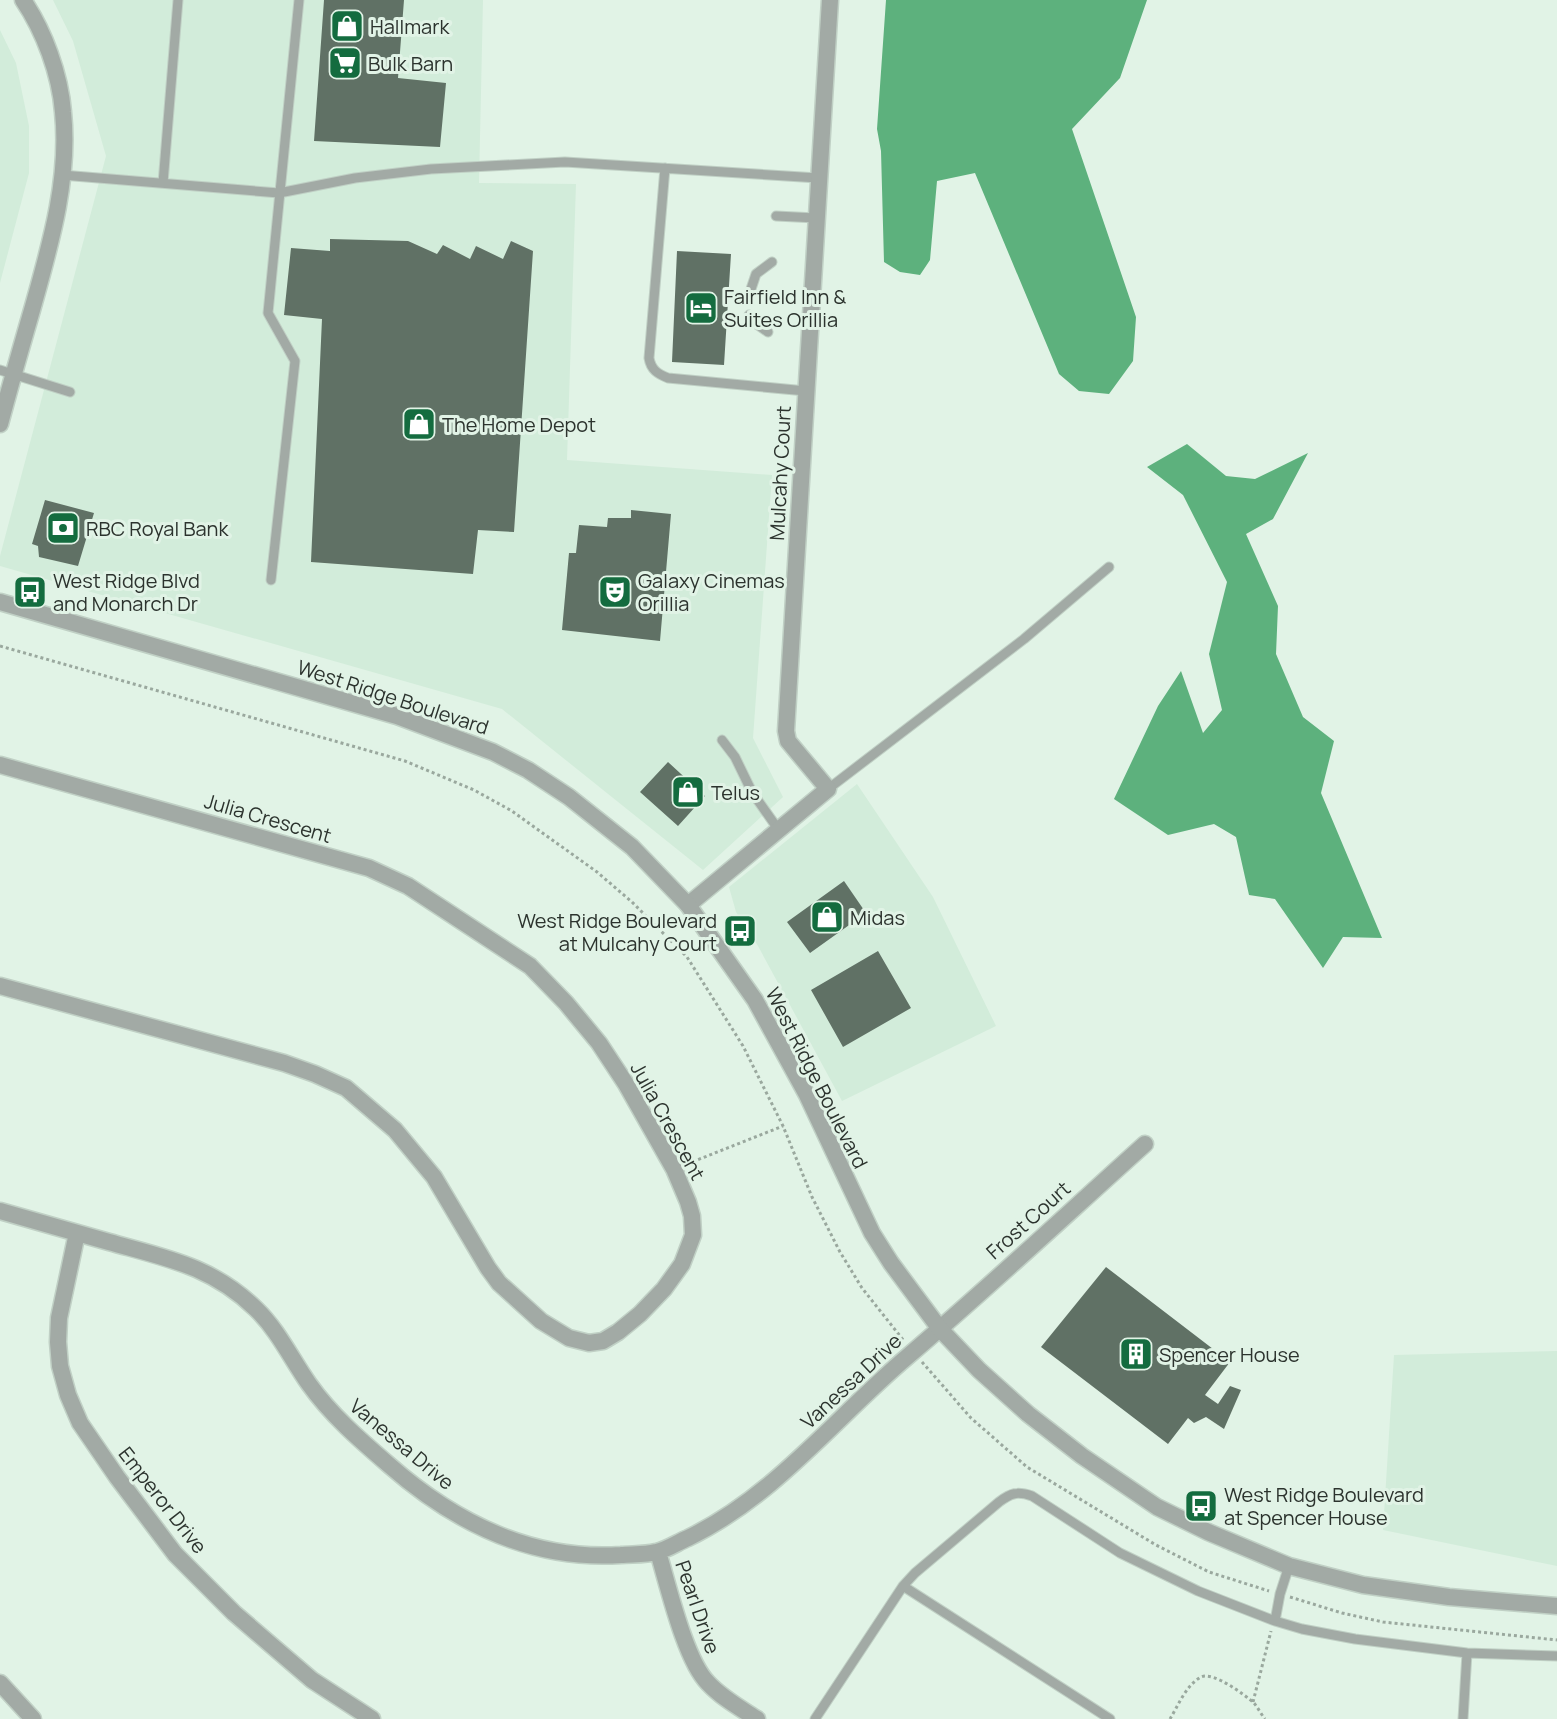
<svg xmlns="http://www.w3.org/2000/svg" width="1557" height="1719" font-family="Manrope,sans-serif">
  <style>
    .built { fill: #d2ecda }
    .water { fill: #5db17d }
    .building { fill: #607165 }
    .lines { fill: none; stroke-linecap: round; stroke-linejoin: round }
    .service-casing { stroke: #c0d0c5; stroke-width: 11 }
    .minor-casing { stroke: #c0d0c5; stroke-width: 19 }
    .tertiary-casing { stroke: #c0d0c5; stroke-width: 19 }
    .path { stroke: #9aa89e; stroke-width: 3; stroke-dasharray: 3 3; stroke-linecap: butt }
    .service { stroke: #a2aaa5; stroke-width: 9 }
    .minor { stroke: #a2aaa5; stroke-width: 16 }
    .tertiary { stroke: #a2aaa5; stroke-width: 16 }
    .labels { text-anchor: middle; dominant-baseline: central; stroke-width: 6; stroke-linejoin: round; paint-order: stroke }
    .poi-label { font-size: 20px; fill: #2c332e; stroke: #e1f3e6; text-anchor: start }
    .street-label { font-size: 20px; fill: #2c332e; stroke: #e1f3e6 }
  </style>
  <rect width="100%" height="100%" fill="#e1f3e6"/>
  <path class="built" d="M53 0H483L479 183 576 184 567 460 772 475 753 738 783 797 703 870 502 709 0 566V556L106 156 73 41Z
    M0 30 16 63 29 126V173L0 283Z
    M857 784 933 897 996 1026 842 1101 758 946 736 912 729 887Z
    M1557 1351V1566L1383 1530 1394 1355Z"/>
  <path class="water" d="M886 0H1147L1120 78 1072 129 1136 317 1133 361 1109 394 1079 391 1059 374 975 173 937 181 930 260 920 275 900 272 884 262 881 151 877 129Z
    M1187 444 1226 476 1255 479 1308 453 1273 519 1246 534 1278 606 1276 654 1303 717 1334 741 1321 793 1382 938 1343 937 1323 968 1275 899 1249 895 1236 837 1214 824 1168 835 1114 799 1158 706 1181 671 1203 733 1222 710 1209 654 1227 582 1183 495 1147 467Z"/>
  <path class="building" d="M324 0H404L398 78 446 83 440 147 314 141Z
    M330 239 408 241 437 254 443 245 470 259 476 246 503 259 511 241 533 251 514 532 478 530 473 574 311 562 322 319 284 315 291 248 330 251Z
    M677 251 731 254 724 365 672 362Z
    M45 500 94 513 78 566 39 557 38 546 32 544Z
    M631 510 671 514 660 641 562 630 569 553H576L579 525 607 527 608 518H631Z
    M668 762 705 796 678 826 640 792Z
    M844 881 866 913 810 953 787 922Z
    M878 951 911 1008 843 1047 811 990Z
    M1106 1267 1230 1362 1205 1395 1218 1404 1230 1386 1241 1390 1224 1429 1206 1417 1194 1423 1188 1418 1168 1444 1041 1347Z"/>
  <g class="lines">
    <g class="service-casing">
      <path id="service" d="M665 168 649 358C651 370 658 374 668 378L806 391
        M62 175 279 193 355 178 431 169 565 162 818 178
        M163 183 178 0
        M776 216 816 218
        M751 289 756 274 772 262
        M749 315 758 325 768 332
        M0 370 70 392
        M271 580 295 361 268 313 299 0
        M722 740 735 757 752 792 778 829
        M828 789 1024 639 1109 567
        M903 1586 1110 1719
        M1275 1621 1280 1594 1289 1566
        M815 1719 903 1586 915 1573 999 1502C1011 1493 1017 1491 1032 1496L1120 1553 1198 1591 1275 1621 1302 1629 1355 1639 1467 1653 1557 1656
        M1463 1719 1467 1653"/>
    </g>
    <g class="minor-casing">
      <path id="minor" d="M0 765 369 868 408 886 530 966 566 1003 599 1043 626 1084 674 1169 688 1202 692 1216 693 1235 682 1264 664 1289 640 1314 618 1332 603 1341 589 1343 569 1338 541 1321 499 1283 488 1268 434 1177 395 1130 346 1088 315 1074 284 1063 0 986
        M688 905 828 789 788 741 786 731 830 0
        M0 1211C36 1221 73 1232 109 1242 166 1258 212 1266 256 1309 278 1330 292 1360 309 1384 331 1415 360 1440 389 1465 454 1522 532 1561 621 1555 632 1554 645 1555 656 1552 667 1550 678 1542 688 1538 775 1496 835 1418 907 1357 988 1288 1066 1215 1145 1144
        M77 1233 59 1318 58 1342 60 1366 68 1395 80 1423 117 1477 175 1554 234 1613 312 1680 372 1719
        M658 1552C668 1585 685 1660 708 1683 722 1698 740 1708 757 1719
        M0 1683 33 1719"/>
    </g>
    <g class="tertiary-casing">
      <path id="tertiary" d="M0 424C10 386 21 348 32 310 50 246 70 179 63 112 60 74 44 31 23 0
        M0 602 397 716 493 752 528 770 569 797 632 847 688 905 755 1000 807 1095 872 1233 891 1263 940 1329 979 1370 1028 1414 1082 1456 1157 1507 1208 1532 1289 1566 1363 1585 1449 1597 1557 1606"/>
    </g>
    <path class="path" d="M0 646 405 761 474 790 512 811 597 872 632 902 687 957 743 1046 783 1126 812 1197 840 1252 862 1288 904 1341
      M687 1164 783 1126
      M922 1362 971 1418 1027 1467 1156 1545 1209 1572 1269 1591
      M1290 1597 1342 1613 1383 1622 1557 1640
      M1253 1702 1271 1631
      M1170 1719C1178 1706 1186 1685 1201 1677 1213 1671 1245 1695 1254 1703 1258 1708 1261 1714 1265 1719"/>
    <use href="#service" class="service"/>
    <use href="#minor" class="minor"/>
    <use href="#tertiary" class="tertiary"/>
  </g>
  <defs>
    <g id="shop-square" transform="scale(1.725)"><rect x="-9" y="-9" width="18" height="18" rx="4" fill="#146c3f" stroke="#e1f3e6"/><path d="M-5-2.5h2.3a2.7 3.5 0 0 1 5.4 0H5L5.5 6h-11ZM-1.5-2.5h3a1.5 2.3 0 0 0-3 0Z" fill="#fff"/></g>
    <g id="supermarket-square" transform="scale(1.725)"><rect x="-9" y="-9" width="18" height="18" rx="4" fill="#146c3f" stroke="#e1f3e6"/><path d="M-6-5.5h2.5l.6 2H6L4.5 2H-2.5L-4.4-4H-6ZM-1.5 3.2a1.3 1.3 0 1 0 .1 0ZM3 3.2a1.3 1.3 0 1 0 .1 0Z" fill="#fff"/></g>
    <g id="hotel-square" transform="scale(1.725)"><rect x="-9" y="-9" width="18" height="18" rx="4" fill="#146c3f" stroke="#e1f3e6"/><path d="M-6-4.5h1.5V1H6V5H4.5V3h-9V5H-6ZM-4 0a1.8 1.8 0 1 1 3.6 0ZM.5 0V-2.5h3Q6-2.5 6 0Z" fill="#fff"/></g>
    <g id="bank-square" transform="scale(1.725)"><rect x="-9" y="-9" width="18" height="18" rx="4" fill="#146c3f" stroke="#e1f3e6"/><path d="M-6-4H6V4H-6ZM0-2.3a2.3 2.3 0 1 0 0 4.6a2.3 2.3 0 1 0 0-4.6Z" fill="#fff"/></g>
    <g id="bus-square" transform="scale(1.725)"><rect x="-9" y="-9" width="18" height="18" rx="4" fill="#146c3f" stroke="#e1f3e6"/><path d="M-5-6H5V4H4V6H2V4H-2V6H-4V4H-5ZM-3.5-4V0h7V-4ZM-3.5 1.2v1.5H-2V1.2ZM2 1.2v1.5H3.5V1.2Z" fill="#fff"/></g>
    <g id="theatre-square" transform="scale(1.725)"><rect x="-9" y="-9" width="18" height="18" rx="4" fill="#146c3f" stroke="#e1f3e6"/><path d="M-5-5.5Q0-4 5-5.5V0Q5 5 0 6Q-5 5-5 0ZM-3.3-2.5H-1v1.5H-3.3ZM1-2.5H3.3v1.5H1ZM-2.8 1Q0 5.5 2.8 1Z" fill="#fff"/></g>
    <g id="building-square" transform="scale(1.725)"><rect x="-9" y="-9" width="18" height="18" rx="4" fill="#146c3f" stroke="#e1f3e6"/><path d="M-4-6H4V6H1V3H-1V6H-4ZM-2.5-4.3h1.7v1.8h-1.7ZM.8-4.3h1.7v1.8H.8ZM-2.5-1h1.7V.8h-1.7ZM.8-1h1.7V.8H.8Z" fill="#fff"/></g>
  </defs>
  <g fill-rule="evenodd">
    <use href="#shop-square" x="347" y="26"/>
    <use href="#supermarket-square" x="345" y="63"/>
    <use href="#hotel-square" x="701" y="308"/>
    <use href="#shop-square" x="419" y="424"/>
    <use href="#bank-square" x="63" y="528"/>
    <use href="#bus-square" x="30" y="592"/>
    <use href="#theatre-square" x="615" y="592"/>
    <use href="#shop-square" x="688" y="792"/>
    <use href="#shop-square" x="827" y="917"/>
    <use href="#bus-square" x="740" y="931"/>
    <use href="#building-square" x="1136" y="1354"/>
    <use href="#bus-square" x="1201" y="1506"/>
  </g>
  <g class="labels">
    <g class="poi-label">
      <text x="370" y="26">Hallmark</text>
      <text x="368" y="63">Bulk Barn</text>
      <text x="724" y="296">Fairfield Inn &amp;<tspan x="724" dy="23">Suites Orillia</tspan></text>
      <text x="442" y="424">The Home Depot</text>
      <text x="86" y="528">RBC Royal Bank</text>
      <text x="53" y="580">West Ridge Blvd<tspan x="53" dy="23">and Monarch Dr</tspan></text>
      <text x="638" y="580">Galaxy Cinemas<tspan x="638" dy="23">Orillia</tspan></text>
      <text x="711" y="792">Telus</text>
      <text x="850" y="917">Midas</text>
      <text x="717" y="920" text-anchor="end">West Ridge Boulevard<tspan x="717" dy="23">at Mulcahy Court</tspan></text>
      <text x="1159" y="1354">Spencer House</text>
      <text x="1224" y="1494">West Ridge Boulevard<tspan x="1224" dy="23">at Spencer House</tspan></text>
    </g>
    <g class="street-label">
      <text transform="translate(780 473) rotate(-87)">Mulcahy Court</text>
      <text transform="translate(393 697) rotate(18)">West Ridge Boulevard</text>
      <text transform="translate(268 818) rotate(16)">Julia Crescent</text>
      <text transform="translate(817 1078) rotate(63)">West Ridge Boulevard</text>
      <text transform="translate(668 1121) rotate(61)">Julia Crescent</text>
      <text transform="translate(1028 1220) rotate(-42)">Frost Court</text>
      <text transform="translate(851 1381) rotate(-43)">Vanessa Drive</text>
      <text transform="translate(402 1444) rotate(40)">Vanessa Drive</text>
      <text transform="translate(163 1500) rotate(52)">Emperor Drive</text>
      <text transform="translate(698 1607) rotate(71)">Pearl Drive</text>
    </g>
  </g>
</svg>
